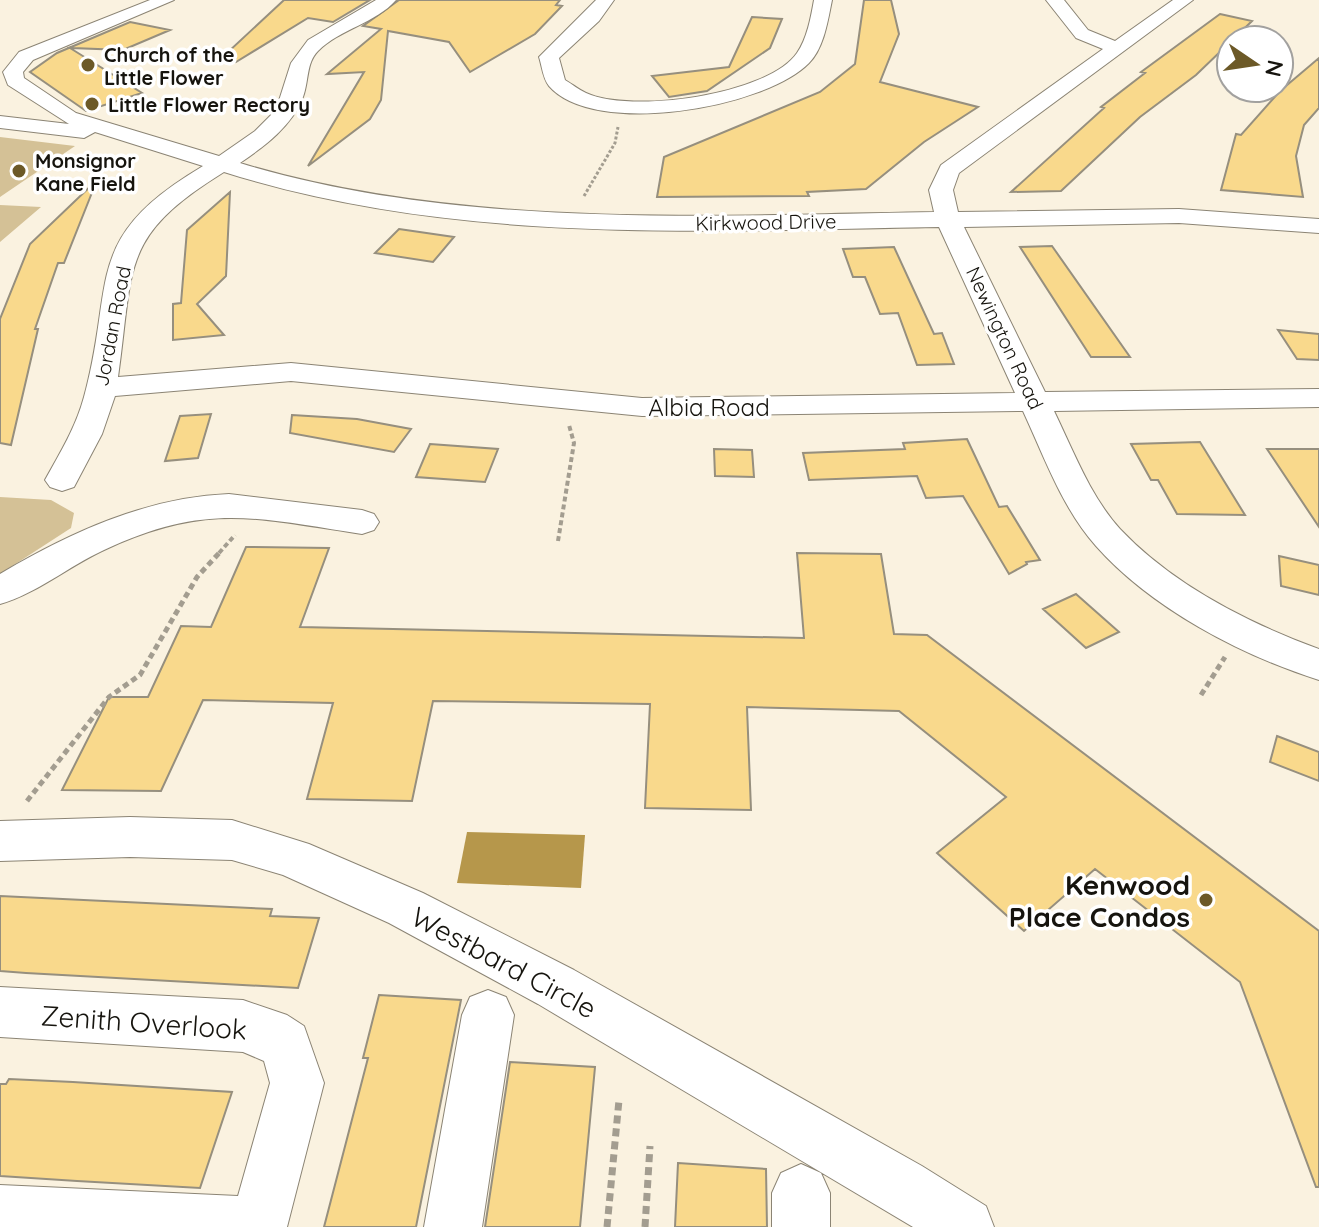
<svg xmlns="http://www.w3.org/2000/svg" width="1319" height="1227" font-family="Quicksand,sans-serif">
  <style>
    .green { fill: #d4c196 }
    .water { fill: #b6974b }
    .building { fill: #f9d98c; stroke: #968f7e; stroke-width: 2 }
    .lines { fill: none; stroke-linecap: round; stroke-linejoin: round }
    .minor-casing { stroke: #8b8474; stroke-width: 2 }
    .path-far3 { stroke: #a39d90; stroke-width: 3; stroke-dasharray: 3 2; stroke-linecap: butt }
    .path-far2 { stroke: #a39d90; stroke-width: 4; stroke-dasharray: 5 3; stroke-linecap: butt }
    .path-far1 { stroke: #a39d90; stroke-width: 5; stroke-dasharray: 6 4; stroke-linecap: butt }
    .path { stroke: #a39d90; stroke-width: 7; stroke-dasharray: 8 5; stroke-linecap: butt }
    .minor { fill: #fff; fill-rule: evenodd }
    .poi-dot { fill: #6c5927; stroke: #fff; stroke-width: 3 }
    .labels { text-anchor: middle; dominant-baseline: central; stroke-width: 7; stroke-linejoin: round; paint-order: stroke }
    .far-poi-label { font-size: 20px; font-weight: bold; fill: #16140e; stroke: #fff; text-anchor: start }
    .far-street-label { font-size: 20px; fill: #16140e; stroke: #fff }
    .street-label { font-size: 24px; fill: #16140e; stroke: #fff }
    .near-poi-label { font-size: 28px; font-weight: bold; fill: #16140e; stroke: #fff; text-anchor: end }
    .near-street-label { font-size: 28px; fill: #16140e; stroke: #fff }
  </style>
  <rect width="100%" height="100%" fill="#faf2e0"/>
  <path class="green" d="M0 137 75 146 0 197Z
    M0 205 41 207 0 242Z
    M0 497 51 500 74 513 71 528 0 574Z"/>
  <path class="water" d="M467 832 585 835 581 888 457 883Z"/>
  <path class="building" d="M284 0H370L333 22 308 18 236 62 228 52Z
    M399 0H560L556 5 562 6 535 34 470 72 449 42 388 31 381 100 370 119 308 166 364 72 327 74 381 29 363 26Z
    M864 0H891L899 34 880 82 978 107 924 142 866 189 807 192 809 196 657 197 664 157 820 92 855 64Z
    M1220 14 1252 21 1196 75 1140 117 1061 191 1011 192 1104 108 1101 107 1145 73 1141 72Z
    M752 17 782 19 770 48 707 91 669 97 652 76 729 67Z
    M130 22 170 30 123 50 70 48 142 93 86 111 30 72 57 53Z
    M1319 58V108L1304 125 1296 156 1303 197 1221 190 1236 134 1241 135 1280 91Z
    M97 180 64 263H58L35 329H38L11 445 0 443V319L30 244Z
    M230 192 226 276 197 304 224 335 173 340V304L181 303 187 230Z
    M399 229 454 237 433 262 375 253Z
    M1052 246 1130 357H1091L1020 247Z
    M894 247 934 334 942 333 954 364 917 365 898 313 880 314 865 277H853L843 249Z
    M1278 330 1319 334V360L1297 359Z
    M211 414 198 458 165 461 180 416Z
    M292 415 357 419 411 429 394 452 290 433Z
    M967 439 999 507 1007 506 1040 560 1026 562 1027 564 1009 574 963 496 926 498 917 476 809 480 803 453 905 449 903 443Z
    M1200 442 1245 515 1177 514 1158 480H1151L1131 444Z
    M430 444 498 449 485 482 416 477Z
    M714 449 752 450 754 477 715 476Z
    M1267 449H1319V527Z
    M246 547 329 548 300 627 804 638 797 553 881 554 894 634 927 635 1319 931V1187H1316L1240 982 1095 869 1024 931 937 853 1006 797 899 711 747 707 751 810 645 808 650 704 433 701 412 801 307 799 333 703 203 700 161 791 62 790 109 697H148L181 626 211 627Z
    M1279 556 1319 565V595L1281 586Z
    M1076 594 1119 632 1086 648 1043 609Z
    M1277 736 1319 752V781L1270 762Z
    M0 896 272 909 270 916 319 918 298 988 26 973 0 971Z
    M379 995 461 1000 416 1227H324L368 1058H363Z
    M510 1062 595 1067 580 1227H485Z
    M9 1079 73 1082 232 1092 200 1188 77 1181 0 1176V1084H6Z
    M678 1163 766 1169 767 1227H675Z"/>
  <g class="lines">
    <g class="minor-casing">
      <path id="minor" d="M150 0H174L33 60 23 72 24 78 76 113 219 156 255 131 276 110 291 63 308 40 376 0H396C376 23 340 29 318 51 306 63 309 81 303 97 292 126 265 146 240 163 456 229 710 216 934 212L929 190 941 165 1103 49 1076 38 1046 0H1064L1088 30 1115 41 1173 0H1193L959 173 953 190 958 212 1179 209 1319 219V233L1179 223 964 227 1045 392 1319 389V407L1054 411C1073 450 1090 496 1120 529 1173 585 1248 623 1319 649V680C1240 655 1151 608 1096 546 1062 508 1044 456 1023 411L642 416 291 381 115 396 102 434 74 487 62 491 50 487 45 480C60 453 76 427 84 397 116 281 80 239 203 166L95 132 84 138 0 128V116L69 124 8 85 3 72 19 52ZM224 172C454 245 702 231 939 227L1015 393 642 398 291 363 118 377C134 266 119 237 224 172Z
        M596 0H614L599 21 559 58 565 80C572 84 579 90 586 93 631 114 768 95 797 53 807 39 811 17 814 0H832C828 20 824 48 809 63 765 108 594 138 549 86 543 79 542 66 539 57Z
        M229 494 362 510 374 514 379 522 374 530 362 534C256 518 206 502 104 550 69 566 36 594 0 604V574C69 533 147 497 229 494Z
        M130 817 232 820 309 844 423 893 574 970 922 1166 986 1206 994 1227H913L538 1004 389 923 283 875 232 860 130 857 0 861V821Z
        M0 987 243 1000 287 1015 304 1026 324 1083 287 1227H0V1185L238 1196 270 1083 264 1061 243 1052 0 1037Z
        M488 990 506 997 514 1015 482 1227H424L462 1015 470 997Z
        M801 1164 821 1173 830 1193V1227H772V1193L781 1173Z"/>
    </g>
    <path class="path-far3" d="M584 196 615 143 618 127"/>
    <path class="path-far2" d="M558 541 574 443 569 425
      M219 553 235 535"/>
    <path class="path-far1" d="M1201 695 1225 657
      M27 801 109 697 140 675 197 577 221 551"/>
    <path class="path" d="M607 1227 619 1100
      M645 1227 650 1146"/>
    <use href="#minor" class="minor"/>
  </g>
  <g class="poi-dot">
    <circle cx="88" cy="65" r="8"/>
    <circle cx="92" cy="104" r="8"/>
    <circle cx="19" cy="171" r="8"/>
    <circle cx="1206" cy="900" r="8"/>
  </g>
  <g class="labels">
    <g class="far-poi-label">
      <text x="104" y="54">Church of the<tspan x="104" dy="23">Little Flower</tspan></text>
      <text x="108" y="104">Little Flower Rectory</text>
      <text x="35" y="160">Monsignor<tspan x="35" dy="23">Kane Field</tspan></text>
    </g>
    <g class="far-street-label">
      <text transform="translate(766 222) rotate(-1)">Kirkwood Drive</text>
      <text transform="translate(112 326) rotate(-79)">Jordan Road</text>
      <text transform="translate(1005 338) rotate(65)">Newington Road</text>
    </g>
    <g class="street-label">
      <text x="709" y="407">Albia Road</text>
    </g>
    <g class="near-poi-label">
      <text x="1190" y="884">Kenwood<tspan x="1190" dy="32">Place Condos</tspan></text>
    </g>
    <g class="near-street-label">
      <text transform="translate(504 962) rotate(28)">Westbard Circle</text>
      <text transform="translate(144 1022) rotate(4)">Zenith Overlook</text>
    </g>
  </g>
  <g transform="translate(1255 64) rotate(103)"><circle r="38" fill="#ffffff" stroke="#a2a19f" stroke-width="2"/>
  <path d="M0-6L14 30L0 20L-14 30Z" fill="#6c5927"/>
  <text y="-12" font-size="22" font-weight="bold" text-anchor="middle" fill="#16140e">N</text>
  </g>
</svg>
